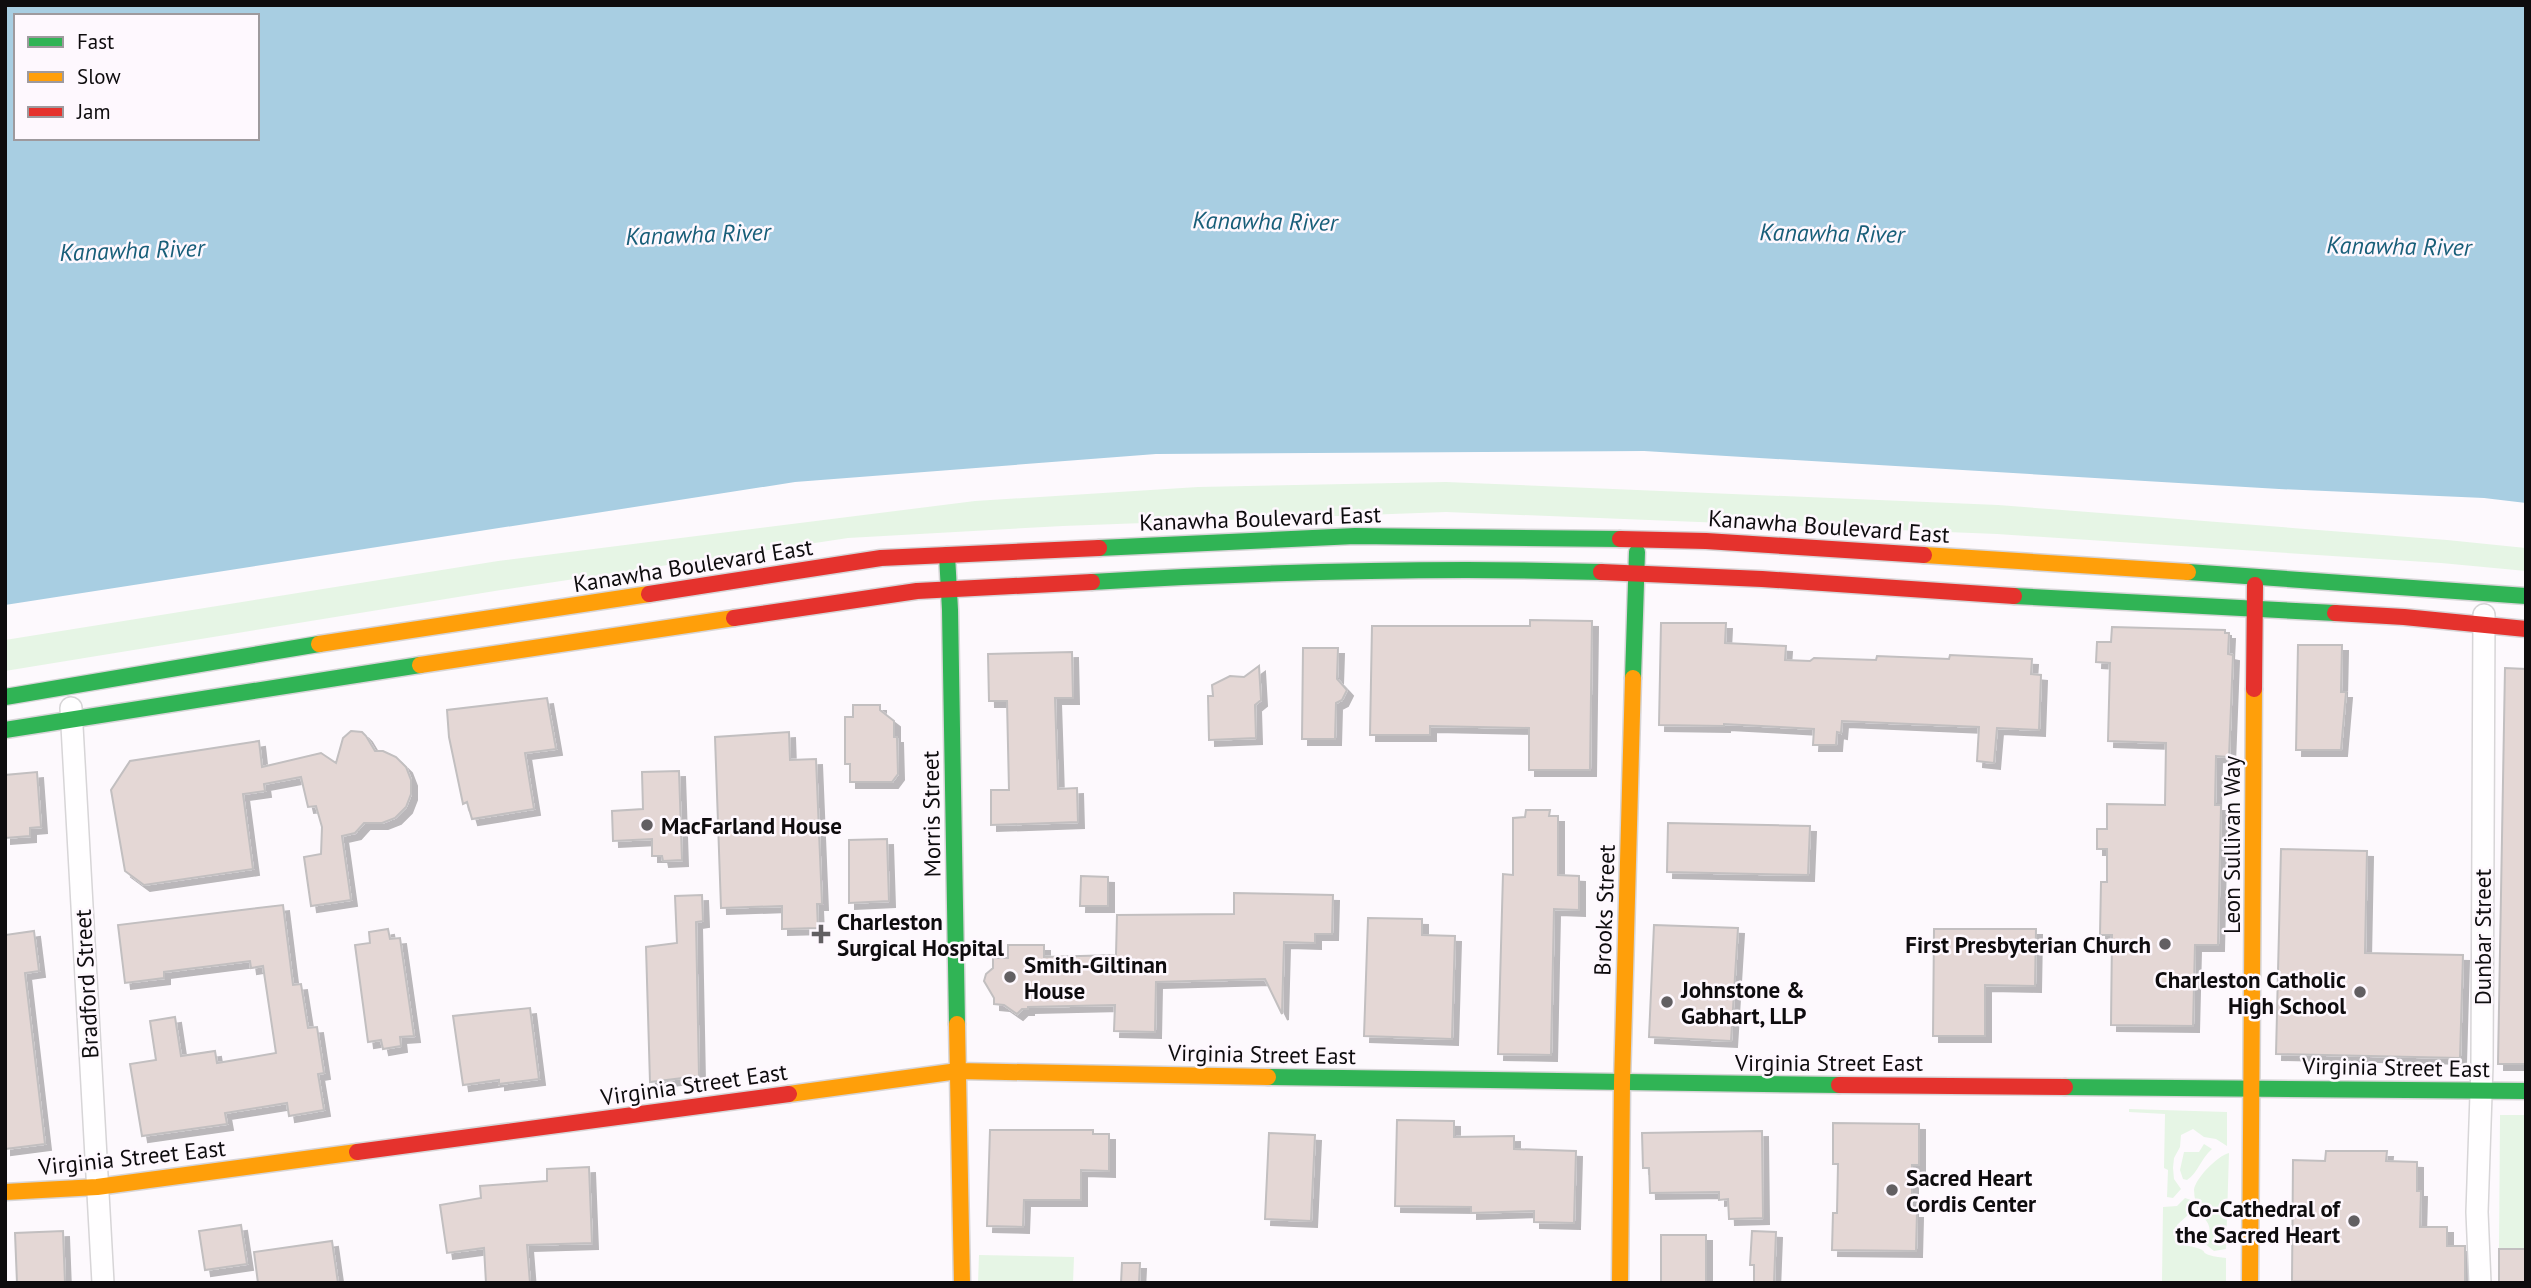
<svg xmlns="http://www.w3.org/2000/svg" width="2531" height="1288" font-family="'PT Sans',sans-serif">
  <style>
    .green { fill: #e6f5e5 }
    .water { fill: #a8cee2; fill-rule: evenodd }
    .building { fill: #e4d7d5; stroke: #c2bfc0; stroke-width: 2; filter: url(#shadow) }
    .lines { fill: none; stroke-linecap: round; stroke-linejoin: round }
    .street-casing { stroke: #d7d5d7; stroke-width: 24 }
    .fast-casing { stroke: #d7d5d7; stroke-width: 19 }
    .slow-casing { stroke: #d7d5d7; stroke-width: 19 }
    .jam-casing { stroke: #d7d5d7; stroke-width: 19 }
    .street { stroke: #fffeff; stroke-width: 21 }
    .fast { stroke: #30b455; stroke-width: 16 }
    .slow { stroke: #ff9f0a; stroke-width: 16 }
    .jam { stroke: #e5322d; stroke-width: 16 }
    .poi-dot { fill: #625f62; stroke: #fef8fe; stroke-width: 2.5 }
    .labels { text-anchor: middle; dominant-baseline: central; stroke-width: 5; stroke-linejoin: round; paint-order: stroke }
    .street-label { font-size: 23px; fill: #0e0c0e; stroke: #fef8fe }
    .poi-label { font-size: 23px; font-weight: bold; fill: #0e0c0e; stroke: #fef8fe; text-anchor: start }
    .water-label { font-size: 24px; font-style: italic; fill: #185e79; stroke: #fef8fe }
  </style>
  <defs>
    <filter id="shadow"><feDropShadow dx="6" dy="6" stdDeviation="0" flood-color="#0004"/></filter>
  </defs>
  <rect width="100%" height="100%" fill="#fdf9fd"/>
  <path class="green" d="M1446 482 1998 505 2447 540 2526 548V571L2441 563 1997 534 1446 512 1063 526 848 538 501 590 5 671V640L498 561 975 501 1198 487Z
    M2129 1109 2227 1112V1146L2216 1139 2204 1137 2193 1129 2181 1135 2180 1147 2174 1158 2173 1168 2174 1179 2181 1189 2173 1198 2167 1197 2168 1170 2164 1168 2165 1114 2129 1112Z
    M2500 1115H2526V1249H2499Z
    M2204 1144 2212 1149C2201 1158 2198 1173 2187 1180L2183 1179 2180 1170 2184 1152H2199Z
    M2229 1153 2226 1249 2214 1251 2204 1243C2214 1233 2210 1220 2198 1214 2197 1206 2194 1198 2194 1190 2195 1179 2217 1156 2229 1153Z
    M2185 1198 2191 1200 2189 1214 2177 1225C2175 1252 2183 1242 2200 1249 2207 1252 2201 1252 2209 1255 2215 1257 2221 1257 2226 1258V1283L2162 1281 2163 1207 2177 1206Z
    M979 1255 1074 1257 1073 1283H978Z"/>
  <path class="water" d="M5 5H2526V503L2484 498 2279 489 1644 451 1156 454 795 482 5 605ZM16 16H257V138H16Z"/>
  <path class="building" d="M1530 620 1592 621 1590 770H1529V728L1430 726V735H1370L1372 626H1530Z
    M1661 623H1726L1725 643 1786 646 1785 660 1810 661 1814 658 1876 660 1877 656 1949 659 1950 655 2032 659 2031 674 2041 675 2039 730 1997 728 1994 763 1977 761 1979 727 1842 721 1841 733 1837 732 1836 745H1813L1814 729 1724 724V726L1659 725Z
    M2112 627 2225 630V633H2229L2228 654 2233 655 2229 757 2216 756 2215 805H2221L2218 945H2195L2193 1026 2111 1025 2112 935H2100L2101 882H2107V849H2097V829H2107V804L2165 805 2166 743 2108 741 2110 663 2096 662 2097 642H2111Z
    M2298 645H2342L2341 692H2346L2341 750H2296Z
    M1303 648H1338L1337 679 1347 690 1342 700 1336 703 1335 739H1302Z
    M1072 652 1073 698H1055L1058 789 1077 788 1078 822 991 825V790H1009L1007 701H989L988 654Z
    M1259 666 1261 700 1255 705 1256 738 1209 740 1208 696H1213L1212 685 1230 676 1244 677Z
    M2505 668 2526 669V1064H2498Z
    M547 698 556 749 525 753 534 809 472 819 467 802 463 804 449 737 447 710Z
    M853 705H880V710L894 721V737H897L898 774 892 782H850V764H845V717H853Z
    M351 731 362 732 366 736 375 751H383L396 757 406 767 411 780V794L406 807 395 818 382 823H364L355 833 342 836 351 900 311 906 304 857 321 854 322 827 316 806 308 807 301 777 264 784 265 791 243 794 253 869 144 885 125 871 111 790 130 761 259 741 262 767 321 753 336 763 343 738Z
    M789 732 790 760 816 759 822 904H817L818 928 782 929V906L721 908 715 737Z
    M679 771 682 860 663 861 662 856H652V839L613 841 612 811 643 809 642 772Z
    M37 772 41 827 30 828V836L5 838V775Z
    M1526 810H1550L1549 816H1558V875L1579 876V910L1554 909 1551 1055 1498 1054 1503 874 1513 875V818L1525 817Z
    M1668 823 1810 826 1808 875 1667 872Z
    M887 839 889 901 849 903V840Z
    M2281 849 2367 851 2365 953 2463 955 2460 1058 2276 1054Z
    M1081 876 1108 877V906H1080Z
    M1234 893 1333 895 1332 934H1315V943L1284 942 1282 1014 1265 979 1156 982 1155 1032 1114 1031 1115 1005 1028 1007V1009H1022L1017 1014 1004 1005 994 1004V998L984 981 986 974 993 968V958H1008V945H1044V957L1116 955 1117 915 1234 914Z
    M702 895 703 921 696 922 699 1076 650 1082 646 947 677 943 675 896Z
    M283 905 293 985 301 984 308 1028 317 1027 324 1073 318 1074 324 1110 289 1116 287 1103 225 1113 227 1124 142 1136 130 1064 156 1060 150 1021 175 1017 181 1056 215 1051 217 1063 276 1053 263 966 251 968 250 961 164 972V978L125 983 118 925Z
    M1368 918 1422 919V935L1455 936 1452 1039 1364 1036Z
    M1654 925 1738 928 1731 1041 1649 1037Z
    M388 929 390 939 400 938 414 1036 400 1037 401 1046 383 1049 381 1040 368 1042 355 945 370 943 369 932Z
    M1934 929H2036L2035 986 1985 985V1036H1933Z
    M34 931 39 971 25 973 45 1144 5 1149V935Z
    M530 1008 539 1079 499 1084V1080L463 1085 453 1016Z
    M1397 1120 1454 1121V1137L1514 1136V1149L1576 1151 1574 1223 1534 1222V1211L1471 1213V1207L1395 1206Z
    M1833 1123 1919 1124V1165H1912V1212H1917L1916 1251 1832 1250 1833 1213H1837L1838 1164H1833Z
    M990 1130H1093V1134H1109V1171L1081 1170V1200H1024L1023 1227 987 1226Z
    M1762 1131 1763 1218 1729 1219 1728 1199 1719 1200V1192L1650 1193 1649 1168H1643L1642 1133Z
    M1269 1133 1315 1135 1311 1221 1265 1219Z
    M2326 1151H2387L2386 1161 2417 1162V1191H2421L2420 1227H2447V1246H2465V1283L2292 1281 2293 1160 2325 1161Z
    M589 1167 592 1243 527 1245 530 1283H486L484 1248 447 1253 440 1205 481 1198 480 1186 547 1181V1169Z
    M241 1225 247 1264 205 1270 199 1231Z
    M63 1231 65 1283H17L15 1233Z
    M1752 1231 1776 1232 1774 1283H1754V1265H1750Z
    M1661 1235H1706V1283H1661Z
    M332 1241 338 1283H258L254 1252Z
    M2499 1249H2526V1283H2499Z
    M1122 1263H1140L1139 1283H1121Z"/>
  <g class="lines">
    <g class="street-casing">
      <path id="street" d="M71 708 103 1283
        M2480 1283 2477 1212 2482 1065 2484 615"/>
    </g>
    <g class="fast-casing">
      <path id="fast" d="M1099 548 1355 536 1620 539
        M947 555 950 610 957 1024
        M2188 572 2526 596
        M1092 582C1261 572 1432 567 1601 572
        M2014 596 2335 613
        M1633 678 1637 552
        M5 697 319 644
        M5 730 420 665
        M1268 1077 1839 1085
        M2065 1087 2526 1091"/>
    </g>
    <g class="slow-casing">
      <path id="slow" d="M1924 555 2188 572
        M319 644 649 594
        M420 665 734 618
        M957 1024 962 1283
        M789 1094 958 1071 1268 1077
        M5 1192 97 1187 357 1152
        M1620 1283 1622 1083 1633 678
        M2250 1283 2254 689"/>
    </g>
    <g class="jam-casing">
      <path id="jam" d="M1620 539 1706 541 1924 555
        M1601 572 1762 579 2014 596
        M649 594 881 558 1099 548
        M2335 613 2404 617 2526 629
        M734 618 917 591 1092 582
        M2254 689 2255 585
        M1839 1085 2065 1087
        M357 1152 789 1094"/>
    </g>
    <use href="#street" class="street"/>
    <use href="#fast" class="fast"/>
    <use href="#slow" class="slow"/>
    <use href="#jam" class="jam"/>
  </g>
  <g class="poi-dot">
    <circle cx="647" cy="825" r="7"/>
    <path d="M817.5 923.5h7v7h7v7h-7v7h-7v-7h-7v-7h7z"/>
    <circle cx="2165" cy="944" r="7"/>
    <circle cx="1010" cy="977" r="7"/>
    <circle cx="2360" cy="992" r="7"/>
    <circle cx="1667" cy="1002" r="7"/>
    <circle cx="1892" cy="1190" r="7"/>
    <circle cx="2354" cy="1221" r="7"/>
  </g>
  <g class="labels">
    <g class="street-label">
      <text transform="translate(1260 518) rotate(-2)">Kanawha Boulevard East</text>
      <text transform="translate(1829 526) rotate(4)">Kanawha Boulevard East</text>
      <text transform="translate(693 565) rotate(-9)">Kanawha Boulevard East</text>
      <text transform="translate(931 814) rotate(-91)">Morris Street</text>
      <text transform="translate(2231 845) rotate(-90)">Leon Sullivan Way</text>
      <text transform="translate(1604 910) rotate(-88)">Brooks Street</text>
      <text transform="translate(2482 937) rotate(-90)">Dunbar Street</text>
      <text transform="translate(86 984) rotate(-93)">Bradford Street</text>
      <text transform="translate(1262 1054) rotate(1)">Virginia Street East</text>
      <text x="1829" y="1062">Virginia Street East</text>
      <text transform="translate(2396 1067) rotate(1)">Virginia Street East</text>
      <text transform="translate(694 1084) rotate(-8)">Virginia Street East</text>
      <text transform="translate(132 1157) rotate(-6)">Virginia Street East</text>
    </g>
    <g class="poi-label">
      <text x="661" y="825">MacFarland House</text>
      <text x="837" y="921">Charleston<tspan x="837" dy="26">Surgical Hospital</tspan></text>
      <text x="2151" y="944" text-anchor="end">First Presbyterian Church</text>
      <text x="1024" y="964">Smith-Giltinan<tspan x="1024" dy="26">House</tspan></text>
      <text x="2346" y="979" text-anchor="end">Charleston Catholic<tspan x="2346" dy="26">High School</tspan></text>
      <text x="1681" y="989">Johnstone &amp;<tspan x="1681" dy="26">Gabhart, LLP</tspan></text>
      <text x="1906" y="1177">Sacred Heart<tspan x="1906" dy="26">Cordis Center</tspan></text>
      <text x="2340" y="1208" text-anchor="end">Co-Cathedral of<tspan x="2340" dy="26">the Sacred Heart</tspan></text>
    </g>
    <g class="water-label">
      <text transform="translate(1265 221) rotate(1)">Kanawha River</text>
      <text transform="translate(1832 233) rotate(1)">Kanawha River</text>
      <text transform="translate(698 234) rotate(-2)">Kanawha River</text>
      <text transform="translate(2399 246) rotate(1)">Kanawha River</text>
      <text transform="translate(132 250) rotate(-2)">Kanawha River</text>
    </g>
  </g>
  <rect width="2531" height="1288" fill="none" stroke="#0e0c0e" stroke-width="14"/>
  <rect x="14" y="14" width="245" height="126" fill="#fef8fe" stroke="#9e9a9e" stroke-width="2"/>
  <rect x="28" y="37" width="35" height="10" fill="#30b455" stroke="#9e9a9e" stroke-width="2"/>
  <text x="77" y="49" font-size="21" fill="#0e0c0e">Fast</text>
  <rect x="28" y="72" width="35" height="10" fill="#ff9f0a" stroke="#9e9a9e" stroke-width="2"/>
  <text x="77" y="84" font-size="21" fill="#0e0c0e">Slow</text>
  <rect x="28" y="107" width="35" height="10" fill="#e5322d" stroke="#9e9a9e" stroke-width="2"/>
  <text x="77" y="119" font-size="21" fill="#0e0c0e">Jam</text>
</svg>
